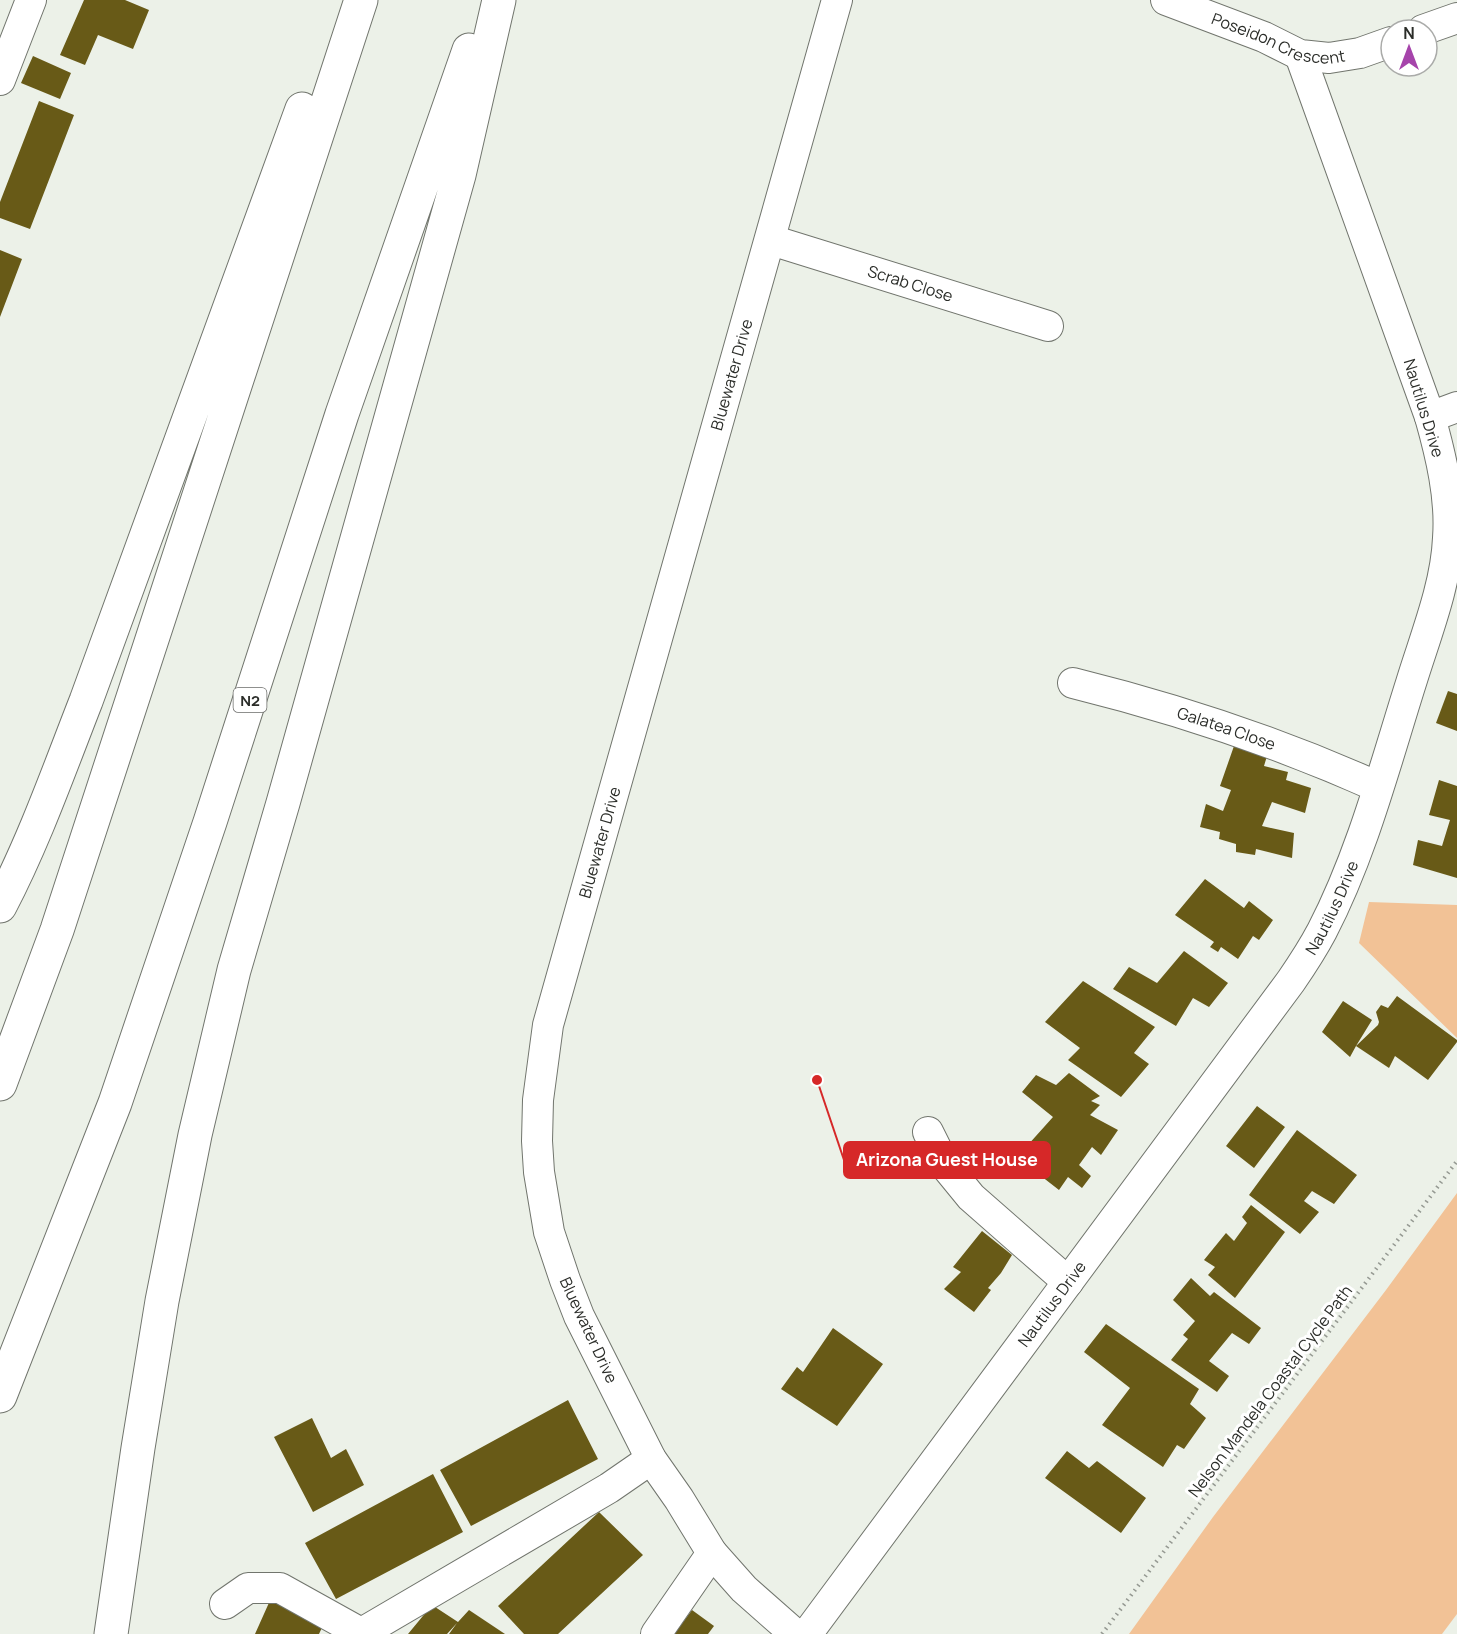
<svg xmlns="http://www.w3.org/2000/svg" width="1457" height="1634" font-family="Manrope,sans-serif">
  <style>
    .green { fill: #f2c296 }
    .building { fill: #685a17 }
    .lines { fill: none; stroke-linecap: round; stroke-linejoin: round }
    .street-casing { stroke: #71756d; stroke-width: 32 }
    .highway-casing { stroke: #71756d; stroke-width: 35 }
    .path { stroke: #959992; stroke-width: 4; stroke-dasharray: 1.5 4.5; stroke-linecap: butt }
    .street { stroke: #fff; stroke-width: 30 }
    .highway { stroke: #fff; stroke-width: 33 }
    .labels { text-anchor: middle; dominant-baseline: central; stroke-width: 6; stroke-linejoin: round; paint-order: stroke }
    .shield { fill: #fff; stroke: #6b6c69; stroke-width: 1.5 }
    .shield-label { font-size: 15px; font-weight: bold; fill: #2b2d29 }
    .street-label { font-size: 16px; fill: #2b2d29; stroke: #fff }
    .leader { fill: none; stroke: #d62828; stroke-width: 2 }
    .callout-dot { fill: #d62828; stroke: #fff; stroke-width: 2 }
    .callout { fill: #d62828; stroke: #d62828; stroke-width: 2 }
    .callout-label { font-size: 18px; text-anchor: middle; font-weight: bold; fill: #fff }
  </style>
  <rect width="100%" height="100%" fill="#ecf1e8"/>
  <path class="green" d="M1369 902 1457 905V1038L1359 943Z
    M1457 1193V1614L1442 1634H1129L1213 1517 1386 1290Z"/>
  <path class="building" d="M84 0H125L149 10 133 49 98 35 85 65 60 55Z
    M33 56 71 73 60 99 21 83Z
    M39 101 74 115 30 229 0 218V202Z
    M0 250 22 259 0 317Z
    M1448 691 1457 694V731L1436 723Z
    M1234 746 1267 756 1264 766 1288 772 1286 780 1311 788 1305 813 1272 802 1262 826 1294 833 1292 858 1256 849 1255 855 1236 852V844L1219 839 1220 832 1200 827 1206 804 1223 811 1231 790 1220 786Z
    M1439 780 1457 786V878L1413 865 1418 840 1442 846 1450 820 1429 815Z
    M1205 879 1244 908 1249 901 1273 920 1259 940 1253 936 1238 959 1221 947 1218 952 1210 947 1214 942 1175 915Z
    M1184 951 1228 983 1209 1007 1193 998 1176 1026 1113 989 1129 967 1157 983Z
    M1083 981 1155 1027 1134 1053 1149 1064 1121 1097 1068 1060 1080 1048 1045 1022Z
    M1397 996 1457 1040V1042L1428 1080 1395 1056 1389 1068 1356 1046 1350 1057 1322 1032 1343 1001 1372 1020 1356 1046 1378 1025 1379 1022 1376 1012 1381 1005 1388 1008Z
    M1069 1073 1100 1096 1091 1101 1100 1105 1090 1115 1118 1130 1101 1155 1092 1147 1079 1165 1091 1176 1082 1188 1068 1177 1059 1190 1032 1169 1037 1166 1018 1156 1053 1117 1022 1092 1036 1075 1056 1085Z
    M1257 1106 1285 1127 1254 1168 1226 1146Z
    M1297 1130 1357 1175 1334 1204 1312 1191 1304 1201 1319 1212 1300 1234 1249 1195Z
    M1251 1205 1285 1232 1235 1298 1208 1275 1215 1267 1204 1260 1226 1233 1234 1241 1247 1223 1242 1217Z
    M982 1231 1012 1255 1001 1273 988 1288 991 1290 974 1312 944 1289 961 1272 953 1267Z
    M1191 1278 1210 1296 1214 1292 1261 1328 1249 1344 1232 1333 1209 1361 1229 1376 1217 1392 1171 1360 1188 1339 1183 1335 1195 1321 1173 1300Z
    M1106 1324 1199 1389 1190 1404 1206 1418 1184 1449 1177 1445 1163 1467 1102 1425 1130 1388 1084 1352Z
    M833 1328 883 1364 837 1426 781 1389 797 1367 803 1372Z
    M568 1400 598 1459 471 1526 440 1470Z
    M312 1418 331 1458 346 1449 364 1485 313 1512 274 1437Z
    M1067 1451 1089 1468 1097 1461 1146 1498 1121 1533 1045 1478Z
    M433 1474 463 1532 336 1599 305 1543Z
    M599 1512 643 1555 558 1634H524L498 1606Z
    M272 1596 326 1619 319 1634H255Z
    M432 1605 458 1622 469 1610 505 1634H449L457 1623 447 1634H408Z
    M692 1610 714 1626 708 1634H674Z"/>
  <g class="lines">
    <g class="street-casing">
      <g id="street">
        <path id="s1" d="M1166 0 1264 37 1300 55 1329 58 1360 53 1391 42"/>
        <path d="M1423 30 1457 18"/>
        <path d="M0 80 31 0"/>
        <path id="s2" d="M771 240 1048 326"/>
        <path d="M1430 417 1457 407"/>
        <path id="s3" d="M1073 683C1178 709 1280 743 1378 787"/>
        <path d="M928 1132 944 1164 971 1197 1068 1282"/>
        <path d="M225 1604 248 1588H280L361 1633"/>
        <path d="M360 1634 609 1488 651 1459"/>
        <path d="M656 1634 712 1553"/>
        <path id="s4" d="M795 1634 744 1589 712 1553 679 1499 651 1459 579 1316 565 1280 549 1232 539 1172 537 1141 538 1100 548 1025 837 0"/>
        <path id="s5" d="M807 1634 1291 981C1302 965 1313 948 1322 931 1362 854 1385 765 1411 683 1425 637 1446 586 1448 538 1451 498 1441 456 1430 417L1300 55"/>
      </g>
    </g>
    <g class="highway-casing">
      <path id="highway" d="M0 906C34 841 59 770 86 701L302 109
        M0 1084 57 930 361 0
        M0 1396 115 1103 210 822 342 414 469 50
        M111 1634 138 1448 162 1301 195 1135 234 970 283 803 459 175 499 0"/>
    </g>
    <path class="path" d="M1102 1634 1457 1161"/>
    <use href="#street" class="street"/>
    <use href="#highway" class="highway"/>
  </g>
  <g class="labels">
    <rect class="shield" x="233.5" y="688" width="33" height="24" rx="4.5"/>
    <g class="shield-label">
      <text x="250" y="700">N2</text>
    </g>
    <g class="street-label">
      <text stroke="none"><textPath href="#s1" startOffset="120">Poseidon Crescent</textPath></text>
      <text stroke="none"><textPath href="#s2" startOffset="146">Scrab Close</textPath></text>
      <text stroke="none"><textPath href="#s4" startOffset="1362">Bluewater Drive</textPath></text>
      <text transform="translate(1424 408) rotate(73)">Nautilus Drive</text>
      <text stroke="none"><textPath href="#s3" startOffset="160">Galatea Close</textPath></text>
      <text stroke="none"><textPath href="#s4" startOffset="876">Bluewater Drive</textPath></text>
      <text stroke="none"><textPath href="#s5" startOffset="897">Nautilus Drive</textPath></text>
      <text stroke="none"><textPath href="#s5" startOffset="411">Nautilus Drive</textPath></text>
      <text transform="translate(589 1330) rotate(65)">Bluewater Drive</text>
      <text transform="translate(1270 1391) rotate(-53)">Nelson Mandela Coastal Cycle Path</text>
    </g>
  </g>
  <path class="leader" d="M817 1080L844 1160"/>
  <circle class="callout-dot" cx="817" cy="1080" r="6"/>
  <rect class="callout" x="844" y="1142" width="206" height="36" rx="6"/>
  <g class="callout-label">
    <text x="947" y="1166">Arizona Guest House</text>
  </g>
  <g transform="translate(1409 48)"><circle r="28" fill="#ffffff" stroke="#aaaba9" stroke-width="1.5"/>
  <path d="M0-4.5L10 22L0 15L-10 22Z" fill="#a644ab"/>
  <text y="-9" font-size="16" font-weight="bold" text-anchor="middle" fill="#2b2d29">N</text>
  </g>
</svg>
